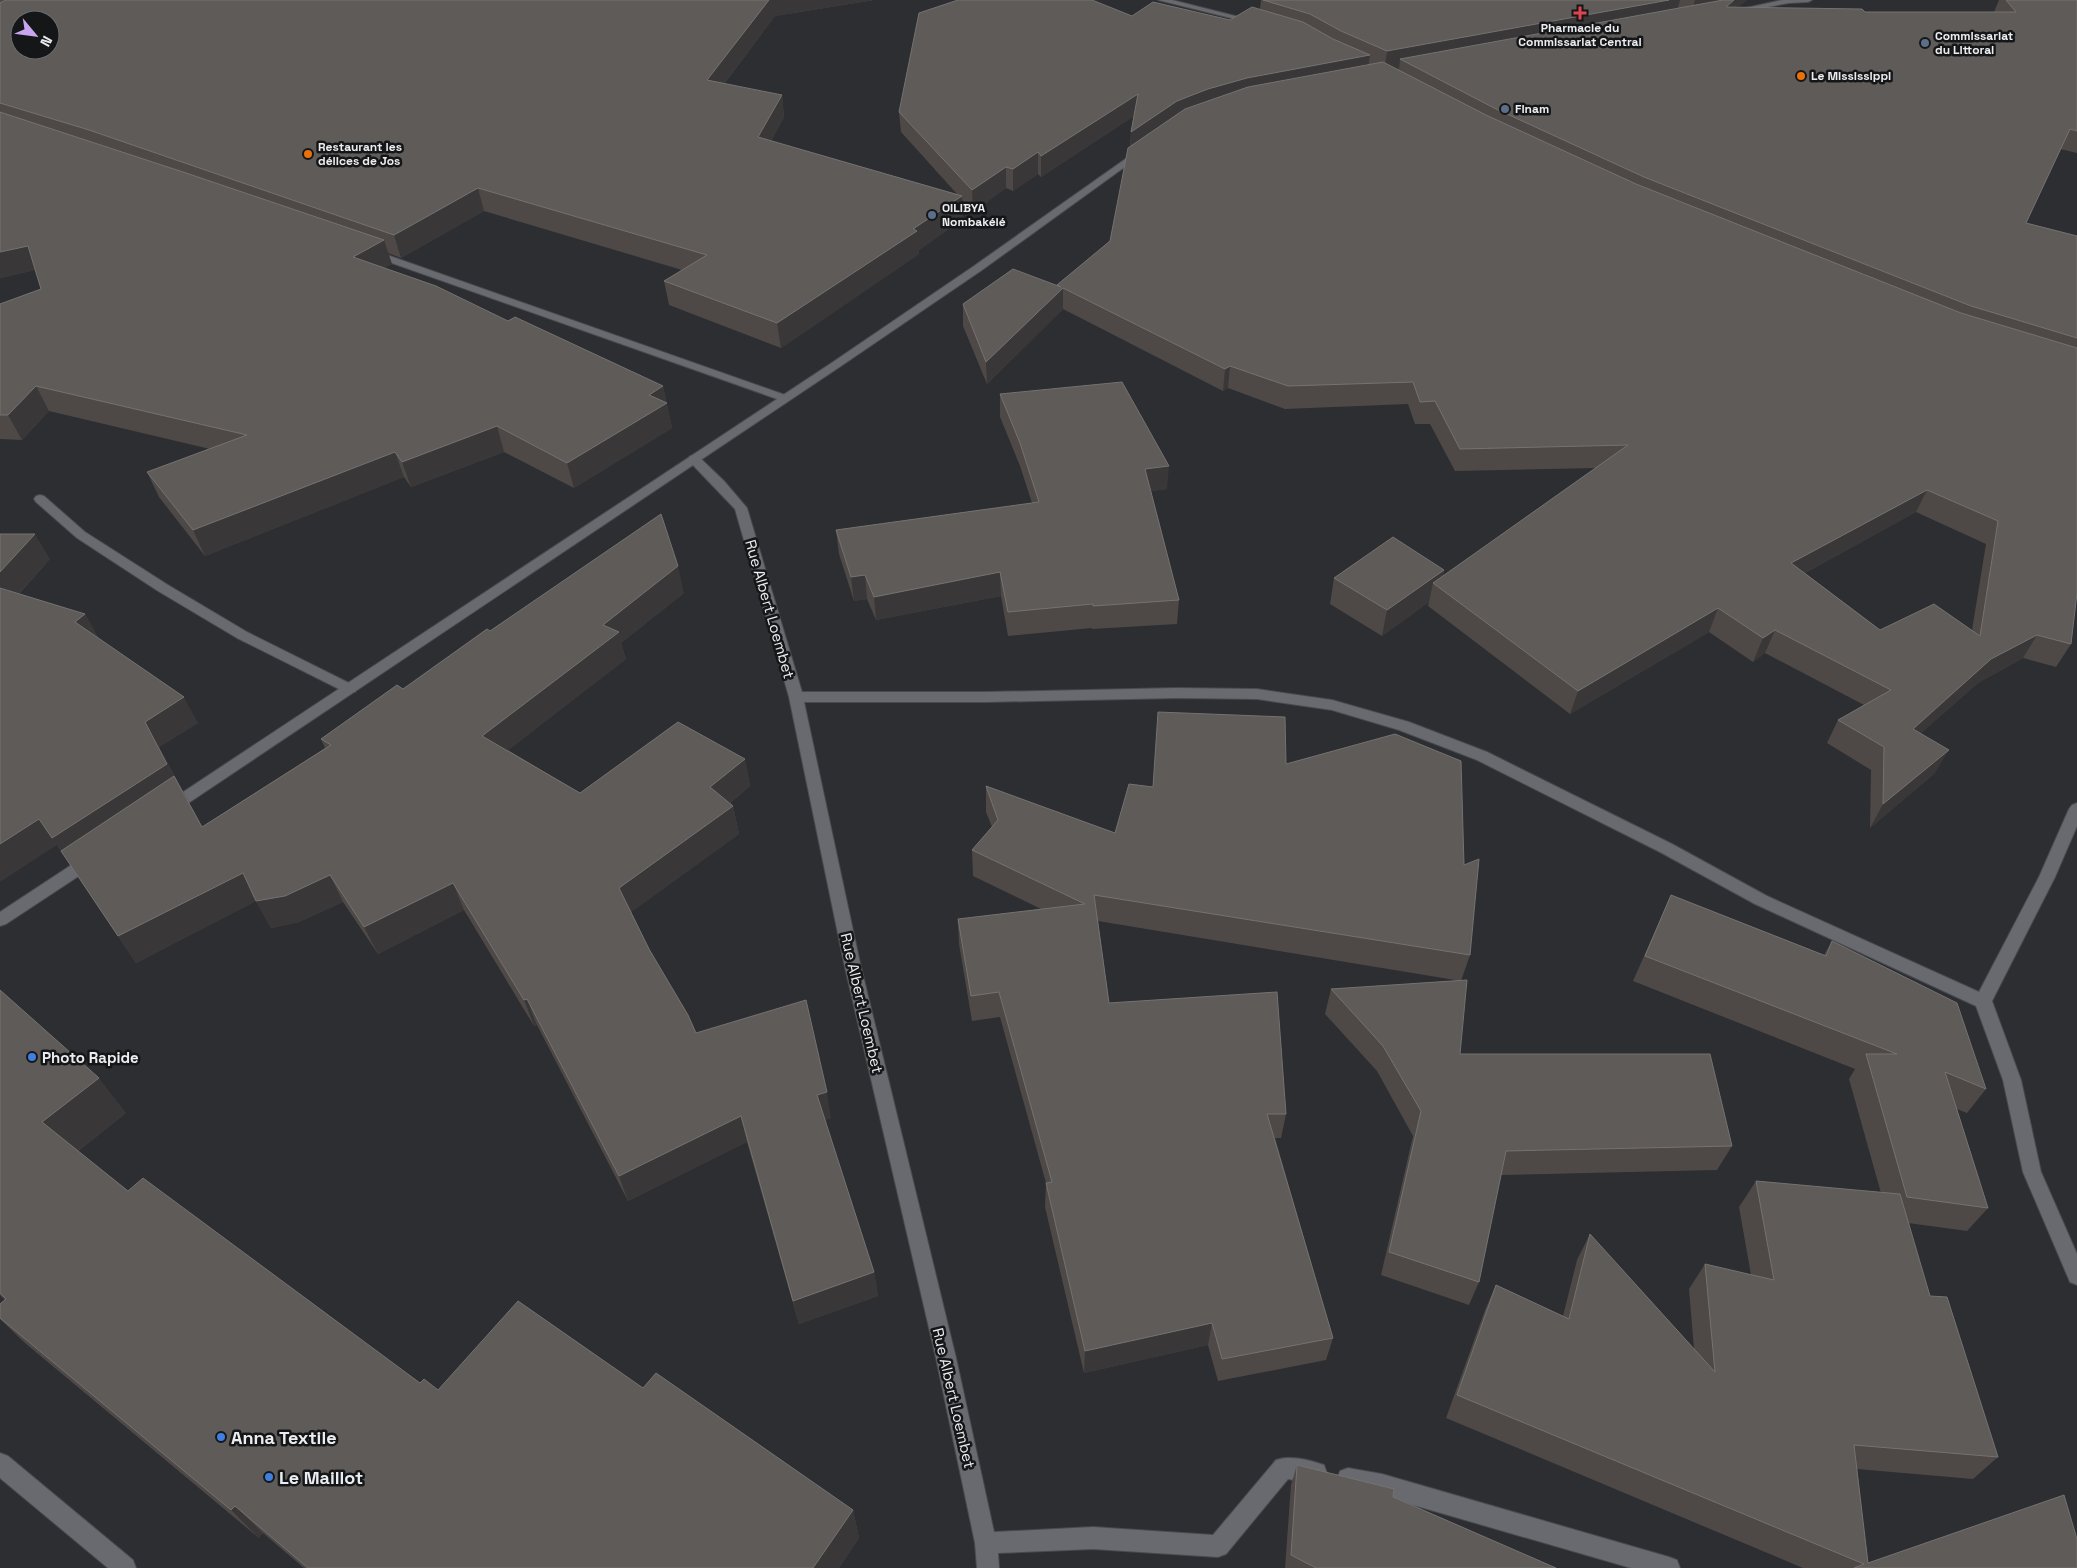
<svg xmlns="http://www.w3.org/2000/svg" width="2077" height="1568" font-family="'Space Grotesk',sans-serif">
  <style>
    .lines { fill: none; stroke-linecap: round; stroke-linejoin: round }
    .street-casing { stroke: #494a4d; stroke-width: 2 }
    .secondary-casing { stroke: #494a4d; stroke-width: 2 }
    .street { fill: #696a70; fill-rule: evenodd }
    .secondary { fill: #696a70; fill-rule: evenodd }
    .wall { fill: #4e4947; fill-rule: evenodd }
    .shaded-wall { fill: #393737 }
    .building { fill: #5f5b59; stroke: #757271; fill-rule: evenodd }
    .health-dot { fill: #e0444e; stroke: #151618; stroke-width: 2 }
    .service-dot { fill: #5c6f8a; stroke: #151618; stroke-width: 2 }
    .food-dot { fill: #e8710a; stroke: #151618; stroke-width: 2 }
    .shop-dot { fill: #3f7fe0; stroke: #151618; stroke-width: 2 }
    .labels { text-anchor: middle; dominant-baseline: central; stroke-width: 5; stroke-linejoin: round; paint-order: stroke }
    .far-poi-label { font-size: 12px; font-weight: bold; fill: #ecedf0; stroke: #151618; text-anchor: start }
    .street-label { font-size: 15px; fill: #ecedf0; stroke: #151618 }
    .poi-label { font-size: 15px; font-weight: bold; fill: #ecedf0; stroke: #151618; text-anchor: start }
    .near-poi-label { font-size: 18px; font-weight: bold; fill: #ecedf0; stroke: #151618; text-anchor: start }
  </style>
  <rect width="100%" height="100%" fill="#2c2e32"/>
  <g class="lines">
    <g class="street-casing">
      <path id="street" d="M1158 0H1172L1259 22 1255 24Z
        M373 250 788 396 790 398 784 401 780 400 369 255V251Z
        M694 455 698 456 724 481 747 508 802 692H987L1177 688 1257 689 1332 700 1409 722 1487 752 1672 844 1767 896 1979 992 2039 877 2069 809 2072 805 2077 803V826L2055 877 1992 1001 2021 1080 2041 1172 2077 1254V1285L2070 1282 2023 1172 2003 1080 1976 1006 1755 904 1660 852 1477 760 1399 730 1332 710 1257 699 1177 698 987 702H804L860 963 956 1358 994 1532 1093 1527 1213 1535 1276 1460C1290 1455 1310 1460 1324 1465L1327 1473 1324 1481 1316 1484 1288 1479 1226 1554 1218 1557 1093 1549 998 1553 999 1568H977L975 1543 936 1358 844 963 789 697 735 509 690 462 688 459 690 456Z
        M40 495 44 496 85 532 168 585 247 632 355 686 357 689 355 692H345L237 638 158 591 77 538 36 502 34 499 36 496Z
        M1348 1468 1382 1474 1669 1557 1677 1560 1680 1568H1631L1382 1496 1340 1487 1337 1479 1340 1471Z"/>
    </g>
    <g class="secondary-casing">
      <path id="secondary" d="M1782 0H1812L1808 2 1789 3 1736 13 1732 11Z
        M1141 148 1144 149V153L982 270 841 366 175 812 170 814 165 812 162 808 165 804 833 362 974 266Z
        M91 854 97 856 99 860 97 864 6 924 0 926V912L85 856Z
        M0 1453 8 1456 133 1560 136 1568H108L0 1478Z"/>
    </g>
    <use href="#street" class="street"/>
    <use href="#secondary" class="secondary"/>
  </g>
  <path class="wall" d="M0 0H874L775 16 724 84 782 95 784 117 771 141 957 194 901 132 899 112 1132 16 1230 20 1260 9 1261 0H1747L1741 5 1733 7 1865 12H1994L1999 0H2077V153L2060 149 2026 223 2077 236V593L2071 644 2056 667 2023 658 1978 683 1921 733 1935 773 1870 828 1871 770 1827 743 1838 720 1864 705 1765 653 1753 662 1709 632 1570 714 1428 606 1429 602 1382 636 1330 604 1334 578 1444 570 1443 576 1596 468 1455 471 1430 424H1415L1408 404 1285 409 1228 388 1223 391 1063 309 987 384 963 326V304L1057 285 1110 241 1130 146 1131 132 1134 116 1041 177 1038 174 1013 191 1006 188 973 212 962 200 963 219 919 250V254L781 348 669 305 664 281 682 270 484 211 401 258 388 253 392 264 384 268 508 321 663 386 672 428 574 488 504 452 411 487 404 477 205 556 159 497 147 472 210 449 49 411 22 440 0 439V304L41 289 35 270 0 278ZM1916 512 1986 544 1972 630H1880L1805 573Z
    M1000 394 1167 489 1151 491 1179 600 1177 624 1092 629V628L1008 636 1001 596 876 620 867 599 854 601 839 554 836 530 1032 503 1020 466 1000 417Z
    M0 534 50 559 19 594 85 614 99 639 198 723 159 747 202 827 325 748 321 739 403 689 490 631 684 593 621 643 626 659 508 750 580 793 745 759 750 786 730 803 733 806 739 834 631 912 649 949 696 1033 831 1118 825 1120 874 1272 878 1296 799 1324 747 1142 628 1201 537 1025 534 1026 464 910 378 954 343 902 299 922 271 928 256 901 136 963 57 845Z
    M1286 764 1464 865 1470 955 1461 981 1460 1054 1732 1146 1717 1170 1501 1175 1479 1282 1469 1305 1381 1275 1413 1136 1377 1071 1325 1014 1331 989 1461 981 1098 921 1109 1003 1286 1114 1281 1138H1275L1333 1338 1326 1360 1218 1381 1208 1345 1084 1373 1045 1207 1046 1183 1000 1017 972 1021 959 944 958 919 1041 909 973 876 972 850 992 827 986 812V786L1115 833 1153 787Z
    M1671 895 1824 955 1832 941 1986 1089 1967 1113 1957 1109 1988 1208 1967 1231 1908 1223 1930 1296 1998 1457 1973 1479 1857 1469 1868 1563 2077 1568H1803L1446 1418 1485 1310 1496 1285 1563 1316 1577 1260 1590 1234 1694 1349 1689 1289 1705 1264 1751 1275 1739 1207 1756 1181 1881 1193 1849 1079 1855 1069 1633 981Z
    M0 990 126 1113 78 1151 128 1191 420 1383 438 1390 643 1388 853 1510 859 1538 839 1568H304L263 1533 259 1538 25 1343 0 1319V1304L5 1300 0 1295Z
    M1297 1465 1393 1497 1556 1568H1285L1291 1485Z"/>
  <path class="shaded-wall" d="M769 0H874L775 16 710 102 707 80Z
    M1669 0H1680L1675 18 1400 59 1399 69 1384 72 1387 51Z
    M1695 0H1747L1741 5 1733 7 1731 16 1691 15Z
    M1370 55 1367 75 1130 153 1131 132 1177 101 1208 89 1247 78Z
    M1138 94 1137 114 1041 177V156Z
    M782 95 784 117 761 159 758 137Z
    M1038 152V174L1013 191V169Z
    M1006 167V188L973 212 972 190Z
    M478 188 484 211 401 258 394 235Z
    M962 196 963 219 919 250V254L781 348 777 323Z
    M384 240 392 264 361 281 353 257Z
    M28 246 40 269 0 278V252Z
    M1063 288V309L987 384 986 362Z
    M1230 366 1228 388 1223 391 1225 369Z
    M36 386 49 411 22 440 8 415Z
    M663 386 672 428 574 488 567 463 649 395Z
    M497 426 504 452 411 487 402 462Z
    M395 452 404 477 205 556 193 530Z
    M1169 466 1167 489 1143 492 1145 469Z
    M1927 490 1916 512 1781 586 1791 563Z
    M35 534 50 559 4 610 0 604V572Z
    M678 566 684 593 621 643 626 659 492 763 482 736 603 625Z
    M1444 570 1440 588 1433 583 1429 602 1382 636 1387 610Z
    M1000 572 1001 596 876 620 874 597Z
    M865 575 867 599 854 601 851 577Z
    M1718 608 1709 632 1570 714 1578 691Z
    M85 614 100 640 75 622Z
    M1775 630 1765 653 1753 662 1763 638Z
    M2037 635 2023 658 1978 683 1900 752 1913 729 1991 659Z
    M184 697 198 723 159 747 217 854 70 864 57 845 0 882V844L39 819 145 722Z
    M1949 750 1935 773 1870 828 1883 804Z
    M745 759 750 786 716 814 710 787Z
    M733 806 739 834 627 915 619 888Z
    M243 873 330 875 343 902 299 922 271 928 256 901 136 963 118 936Z
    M453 883 464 910 378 954 364 927Z
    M527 999 537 1025 534 1026 524 1000Z
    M99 1078 126 1113 71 1156 42 1122Z
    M827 1092 831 1118 822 1121 817 1095Z
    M741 1116 747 1142 628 1201 619 1176Z
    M874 1272 878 1296 799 1324 793 1301Z
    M1212 1323 1208 1345 1084 1373 1085 1351Z
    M235 1506 263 1533 259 1538 231 1510Z
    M853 1510 859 1538 839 1568H813Z"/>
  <path class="building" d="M6 0H769L707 80 782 95 758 137 962 196 913 229 917 231 777 323 664 281 707 255 478 188 394 235 89 130 0 103V3ZM20 20H50V50H20Z
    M958 0H1092L1132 16 1153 2 1230 20 1252 7 1303 22 1333 39 1370 55 1247 78 1208 89 1177 101 1131 132 1138 94 1041 156 1038 152 1013 169 1006 167 972 190 899 112 919 13Z
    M1263 0H1669L1387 51 1341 31 1310 14Z
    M1723 0H1734L1726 7 1862 9 1865 12H2016L2006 0H2077V131L2070 129 2026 223 2077 236V338L1971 306 1644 177 1494 108 1400 59Z
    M1383 62 1486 115 1636 184 1961 313 2077 348V593L2071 644 2037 635 1991 659 1913 729 1949 750 1883 804 1884 747 1838 720 1891 690 1775 630 1763 638 1718 608 1578 691 1433 583 1628 445 1460 449 1435 401 1420 402 1413 382 1288 386 1230 366 1225 369 1063 288 986 362 963 304 1013 269 1061 287 1057 285 1110 241 1128 148 1185 109 1248 87ZM1927 490 1998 521 1980 636 1934 604 1880 630 1791 563Z
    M0 112 186 173 384 240 353 257 436 286 508 321 515 317 663 386 649 395 667 403 567 463 497 426 402 462 395 452 193 530 147 472 247 435 36 386 8 415H0V304L41 289 28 246 0 252Z
    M1122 382 1169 466 1145 469 1179 600 1093 606V604L1008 612 1000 572 874 597 865 575 851 577 836 530 1039 502 1020 443 1000 394Z
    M661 514 678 566 603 625 619 632 482 736 580 793 678 722 745 759 710 787 733 806 619 888 649 949 688 1015 696 1033 806 1000 827 1092 817 1095 874 1272 793 1301 741 1116 619 1176 527 999 524 1000 453 883 364 927 330 875 285 896 256 901 243 873 118 936 61 851 174 776 202 827 331 745 321 739 397 685 403 689 487 629 490 631Z
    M0 534H35L0 572Z
    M1393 537 1444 570 1387 610 1334 578Z
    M0 588 85 614 75 622 184 697 145 722 167 764 52 838 39 819 0 844Z
    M1158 712 1285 717 1286 764 1395 734 1461 761 1464 865 1479 859 1470 955 1094 895 1109 1003 1277 992 1286 1114H1267L1333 1338 1222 1359 1212 1323 1085 1351 1046 1183 1052 1182 999 992 971 996 958 919 1085 904 972 850 998 820 986 786 1115 833 1129 784 1153 787Z
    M1671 895 1826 956 1832 941 1957 1003 1986 1089 1945 1072 1988 1208 1907 1197 1866 1054H1897L1645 956Z
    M1467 980 1460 1054H1710L1732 1146 1506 1151 1479 1282 1389 1252 1421 1111 1383 1046 1331 989Z
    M0 990 99 1078 42 1122 128 1191 143 1178 420 1383 424 1379 438 1390 518 1301 643 1388 656 1373 853 1510 813 1568H308L235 1506 231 1510 0 1318V1304L6 1299 0 1293Z
    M1756 1181 1900 1194 1930 1296 1947 1297 1998 1457 1854 1445 1868 1563 2064 1495 2077 1539V1568H1854L1864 1564 1457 1395 1496 1285 1569 1319 1590 1234 1715 1372 1705 1264 1774 1280Z
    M1297 1465 1394 1489 1393 1497 1556 1568H1316L1291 1555Z"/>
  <path class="health-dot" d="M1577.5 5.5h5v5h5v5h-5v5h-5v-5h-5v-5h5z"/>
  <g class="service-dot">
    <circle cx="1925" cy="43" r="5"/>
    <circle cx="1505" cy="109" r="5"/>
    <circle cx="932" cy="215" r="5"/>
  </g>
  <g class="food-dot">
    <circle cx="1801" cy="76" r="5"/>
    <circle cx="308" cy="154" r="5"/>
  </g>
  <g class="shop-dot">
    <circle cx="32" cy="1057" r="5"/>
    <circle cx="221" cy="1437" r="5"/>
    <circle cx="269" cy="1477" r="5"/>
  </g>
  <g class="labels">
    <g class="far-poi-label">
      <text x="1580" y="28" text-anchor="middle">Pharmacie du<tspan x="1580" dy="14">Commissariat Central</tspan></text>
      <text x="1935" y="36">Commissariat<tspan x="1935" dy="14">du Littoral</tspan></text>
      <text x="1811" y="76">Le Mississippi</text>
      <text x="1515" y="109">Finam</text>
      <text x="318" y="147">Restaurant les<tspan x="318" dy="14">délices de Jos</tspan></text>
      <text x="942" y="208">OILIBYA<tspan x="942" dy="14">Nombakélé</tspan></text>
    </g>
    <g class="street-label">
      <text transform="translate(770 609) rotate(74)">Rue Albert Loembet</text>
      <text transform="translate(862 1003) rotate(77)">Rue Albert Loembet</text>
      <text transform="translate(954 1398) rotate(77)">Rue Albert Loembet</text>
    </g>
    <g class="poi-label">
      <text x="42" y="1057">Photo Rapide</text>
    </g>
    <g class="near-poi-label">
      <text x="231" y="1437">Anna Textile</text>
      <text x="279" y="1477">Le Maillot</text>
    </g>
  </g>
  <g transform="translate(35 35) rotate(119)"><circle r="24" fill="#151618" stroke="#6b6c6e"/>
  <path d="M0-4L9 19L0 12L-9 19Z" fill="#c8a6ef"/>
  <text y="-8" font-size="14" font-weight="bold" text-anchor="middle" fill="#ecedf0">N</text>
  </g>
</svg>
